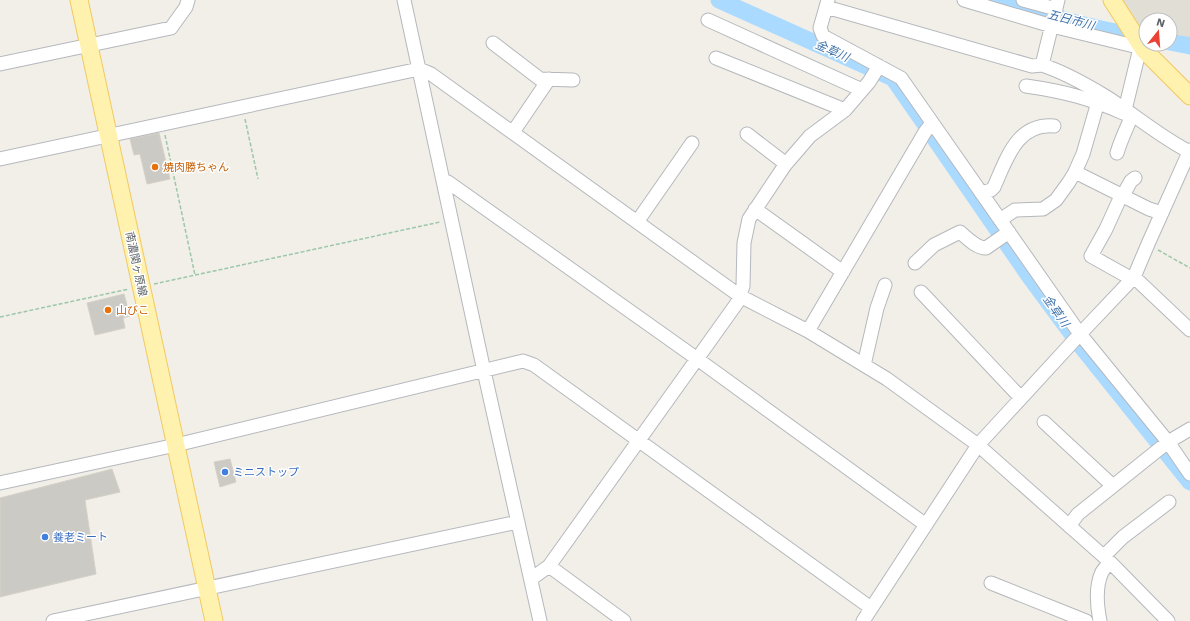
<svg xmlns="http://www.w3.org/2000/svg" width="1190" height="621" font-family="'Work Sans','Noto Sans JP',sans-serif">
  <style>
    .education { fill: #e1ded6 }
    .lines { fill: none; stroke-linecap: round; stroke-linejoin: round }
    .river { stroke: #aadaff; stroke-width: 17 }
    .building { fill: #cccac5; stroke: #d6d1c6 }
    .minor-casing { stroke: #b5b8bc; stroke-width: 15 }
    .major-casing { stroke: #f2c960; stroke-width: 19 }
    .path { stroke: #9cc7a9; stroke-width: 1.5; stroke-dasharray: 4 2; stroke-linecap: butt }
    .minor { stroke: #fff; stroke-width: 13 }
    .major { stroke: #fff2af; stroke-width: 17 }
    .food-dot { fill: #e8710a; stroke: #fff; stroke-width: 1.5 }
    .shop-dot { fill: #3f7fe0; stroke: #fff; stroke-width: 1.5 }
    .labels { text-anchor: middle; dominant-baseline: central; stroke-width: 3; stroke-linejoin: round; paint-order: stroke }
    .food-label { font-size: 11px; fill: #c56008; stroke: #fff; text-anchor: start }
    .street-label { font-size: 11px; fill: #5f6368; stroke: #fff }
    .shop-label { font-size: 11px; fill: #366cbe; stroke: #fff; text-anchor: start }
    .water-label { font-size: 12px; font-style: italic; fill: #4174aa; stroke: #fff }
  </style>
  <rect width="100%" height="100%" fill="#f1efe8"/>
  <path class="education" d="M1122 0H1190V39L1170 36V20H1146V32H1143Z"/>
  <g class="lines">
    <path class="river" d="M719 0 893 78 925 124
      M997 0C1046 14 1095 31 1146 37
      M1170 42 1190 46
      M931 133 1030 277 1078 342 1190 482"/>
  </g>
  <path class="building" d="M159 133 170 179 147 184 140 154 134 155 130 139Z
    M124 294 130 316 123 318 125 328 95 335 87 303Z
    M230 459 236 482 220 487 214 462Z
    M112 469 120 492 85 500 96 574 0 597V498Z"/>
  <g class="lines">
    <g class="minor-casing">
      <path id="minor" d="M404 0 484 371 540 621
        M828 0 820 28 823 36 901 78 1080 334 1168 442 1190 474
        M964 0 1052 26 1138 47 1144 50
        M1023 0 1056 9
        M1058 0 1042 65C1064 72 1085 84 1105 96 1134 114 1160 137 1190 152
        M826 7 1032 66 1042 65
        M708 20 862 90
        M493 43 540 79 573 80
        M716 58 845 110
        M0 64 171 28 186 7 188 0
        M1026 86C1061 91 1090 98 1123 113L1125 110 1140 48
        M513 132 549 79
        M747 134 786 164
        M1117 153C1121 139 1127 128 1132 115
        M0 159 419 69 431 74 740 296 808 331 887 379 978 445 1110 562 1168 621
        M1075 172 1149 209 1162 213
        M444 181 448 182 696 358 926 525
        M981 193 991 190 994 187C1007 158 1017 123 1054 126
        M1121 196 1106 229 1091 256 1132 279
        M1122 197 1131 181 1135 178
        M755 209 843 272
        M1000 220 1015 210 1043 209 1056 200 1069 182 1075 172 1083 154 1098 102
        M637 222 692 143
        M915 263 934 245 960 232C967 238 976 248 986 248L1009 232
        M1134 277 1190 330
        M921 292 1021 398
        M808 331 925 132 932 123
        M864 365 877 308 885 285
        M1044 422 1113 486
        M0 483 176 445 523 361 534 365 871 608
        M1069 526 1078 514 1168 442 1190 429
        M1104 556 1123 537 1169 502
        M549 566 624 621
        M531 579 549 566 737 303 743 286 744 243 749 219 785 165 810 136 845 110 869 82 879 66
        M991 583 1086 621
        M53 621 518 522
        M863 621 978 445 1080 334 1134 277 1148 244 1190 150
        M1100 621C1097 606 1095 587 1102 572 1104 569 1107 565 1110 562"/>
    </g>
    <g class="major-casing">
      <path id="major" d="M79 0 214 621
        M1112 0 1144 50 1190 96"/>
    </g>
    <path class="path" d="M245 119 258 179
      M165 135 195 275
      M1158 250 1190 268
      M154 284 440 222
      M0 317 129 289"/>
    <use href="#minor" class="minor"/>
    <use href="#major" class="major"/>
  </g>
  <g class="food-dot">
    <circle cx="155" cy="167" r="4"/>
    <circle cx="108" cy="310" r="4"/>
  </g>
  <g class="shop-dot">
    <circle cx="225" cy="472" r="4"/>
    <circle cx="45" cy="537" r="4"/>
  </g>
  <g class="labels">
    <g class="food-label">
      <text x="163" y="167">焼肉勝ちゃん</text>
      <text x="116" y="310">山びこ</text>
    </g>
    <g class="street-label">
      <text transform="translate(136 264) rotate(78)">南濃関ヶ原線</text>
    </g>
    <g class="shop-label">
      <text x="233" y="472">ミニストップ</text>
      <text x="53" y="537">養老ミート</text>
    </g>
    <g class="water-label">
      <text transform="translate(1071 20) rotate(15)">五日市川</text>
      <text transform="translate(832 51) rotate(24)">金草川</text>
      <text transform="translate(1056 311) rotate(55)">金草川</text>
    </g>
  </g>
  <g transform="translate(1158 32) rotate(17)"><circle r="19" fill="#ffffff" stroke="#bfc1c3"/>
  <path d="M0-3L7 15L0 10L-7 15Z" fill="#ea4335"/>
  <text y="-6" font-size="11" font-weight="bold" text-anchor="middle" fill="#5f6368">N</text>
  </g>
</svg>
